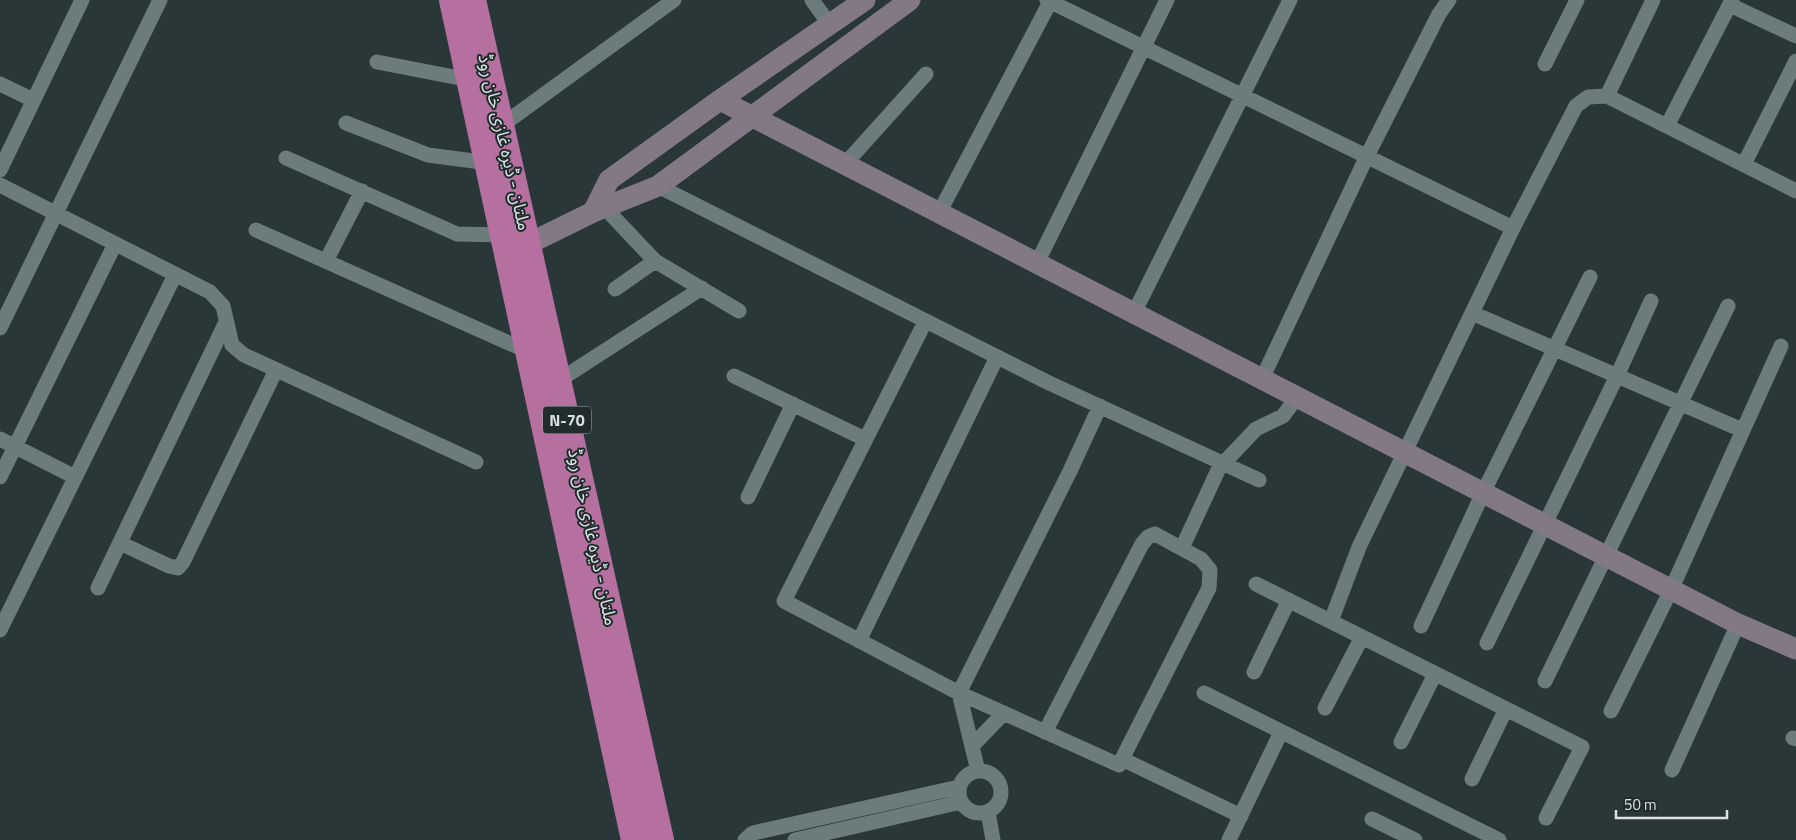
<svg xmlns="http://www.w3.org/2000/svg" width="1796" height="840" font-family="'Titillium Web','Noto Sans Arabic',sans-serif">
  <style>
    .lines { fill: none; stroke-linecap: round; stroke-linejoin: round }
    .street { stroke: #6c7b7b; stroke-width: 15 }
    .secondary { stroke: #827886; stroke-width: 21 }
    .highway { stroke: #b570a0; stroke-width: 28 }
    .labels { text-anchor: middle; dominant-baseline: central; stroke-width: 4; stroke-linejoin: round; paint-order: stroke }
    .shield { fill: #212d2d; stroke: #a3acac; stroke-width: 1 }
    .shield-label { font-size: 16px; font-weight: bold; fill: #dbe2e3 }
    .street-label { font-size: 18px; fill: #dbe2e3; stroke: #212d2d }
  </style>
  <rect width="100%" height="100%" fill="#2a3738"/>
  <g class="lines">
    <path class="street" d="M812 0 830 25
      M1047 0 1513 228
      M1730 5 1796 36
      M377 62 470 80
      M1545 64 1577 0
      M0 84 33 100
      M1607 96 1653 0
      M346 123 428 155 489 163
      M501 126 674 0
      M1667 126 1732 0
      M286 158 457 234 505 235
      M845 164 926 74
      M1744 164 1796 61
      M0 170 82 0
      M0 185 210 292 223 306 232 345 244 355 476 462
      M658 186 1047 382 1259 480
      M605 208 655 261 739 311
      M939 213 1050 2
      M256 230 529 352
      M326 261 362 191
      M1037 263 1167 0
      M615 289 655 261
      M1134 313 1290 0
      M1472 313 1742 430
      M925 322 784 601 959 693 1119 765 1209 588 1210 570 1201 559 1155 534 1148 537 1142 544 1045 732
      M0 328 160 0
      M734 376 865 439
      M1262 379 1367 156 1439 14 1449 0
      M558 381 702 288
      M0 439 75 477
      M0 477 115 244
      M748 497 793 404
      M120 543 169 566 178 568 183 562 276 370
      M1182 548 1219 468 1256 429 1283 416 1297 397
      M1256 584 1582 747 1546 818
      M98 588 226 322
      M1331 621 1359 547 1513 228 1576 106 1588 97 1607 96 1796 191
      M1421 626 1483 493 1590 277
      M0 630 175 275
      M859 641 997 357
      M1487 643 1617 376 1651 301
      M1254 672 1289 600
      M1545 681 1728 306
      M1204 693 1499 840
      M1325 708 1362 637
      M1611 711 1671 590 1781 346
      M1793 738 1796 739
      M1401 742 1435 674
      M972 746 1004 713
      M1122 759 1241 816
      M1672 770 1738 624
      M978 771 959 693 1070 471 1100 406
      M959 792a21 21 0 1 1 42 0a21 21 0 1 1-42 0Z
      M1472 779 1506 709
      M988 812 993 840
      M1372 819 1415 840
      M745 840 753 833 959 787
      M795 840 961 802
      M1229 840 1281 732"/>
    <path class="secondary" d="M720 100 1738 624 1796 649
      M593 212 609 180 720 100 865 0
      M528 244 593 212 658 186 910 0"/>
    <path class="highway" d="M453 0 635 840
      M472 0 660 840"/>
  </g>
  <g class="labels">
    <rect class="shield" x="543" y="406.5" width="48" height="27" rx="4"/>
    <g class="shield-label">
      <text x="567" y="420">N-70</text>
    </g>
    <g class="street-label">
      <text transform="translate(505 142) rotate(77)">ملتان - ڈیرہ غازی خان روڈ</text>
      <text transform="translate(593 537) rotate(78)">ملتان - ڈیرہ غازی خان روڈ</text>
    </g>
  </g>
  <path d="M1616 810v8h111v-8" fill="none" stroke="#dbe2e3" stroke-width="2.5"/>
  <text x="1624" y="810" font-size="15" fill="#dbe2e3" stroke="#212d2d" stroke-width="4" paint-order="stroke">50 m</text>
</svg>
